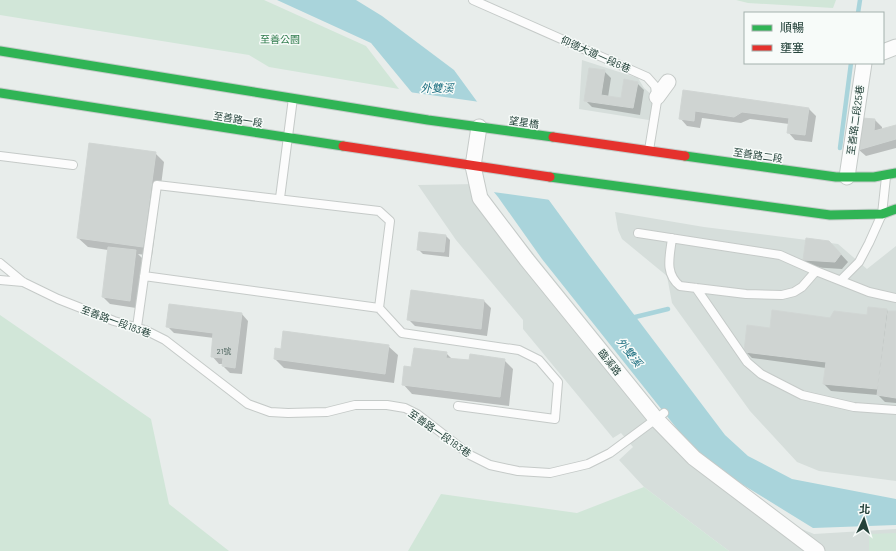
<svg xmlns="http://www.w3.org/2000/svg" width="896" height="551" font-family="Barlow,'Noto Sans TC',sans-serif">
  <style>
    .built { fill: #d6dedb }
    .green { fill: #d1e6d8 }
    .water { fill: #a9d4db }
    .pier { fill: #e8edeb }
    .shadow { fill: #0003 }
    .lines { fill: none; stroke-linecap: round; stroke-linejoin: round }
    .stream { stroke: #a9d4db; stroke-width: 4.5 }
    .building { fill: #cfd4d2; stroke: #d1d6d4 }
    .lane-casing { stroke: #c5cac8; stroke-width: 10 }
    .street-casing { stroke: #c5cac8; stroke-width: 17 }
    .fast-casing { stroke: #c3cbc8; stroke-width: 11 }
    .jam-casing { stroke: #c3cbc8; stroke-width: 11 }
    .lane { stroke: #fcfcfc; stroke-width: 8 }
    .street { stroke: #fcfcfc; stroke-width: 15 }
    .fast { stroke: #30b455; stroke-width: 9 }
    .jam { stroke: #e5322d; stroke-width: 9 }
    .labels { text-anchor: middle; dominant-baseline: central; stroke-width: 3; stroke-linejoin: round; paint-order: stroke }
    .number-label { font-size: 8px; fill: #506761 }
    .park-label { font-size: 10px; fill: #2d7a4b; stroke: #f7fbf9 }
    .street-label { font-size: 10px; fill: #24423a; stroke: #f7fbf9 }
    .water-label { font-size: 11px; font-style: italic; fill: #1c6f80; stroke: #f7fbf9 }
  </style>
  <rect width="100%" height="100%" fill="#e8edeb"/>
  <path class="built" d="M582 60 638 78 644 88 653 96 655 121 579 109Z
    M477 184 697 456 772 517 814 534 896 529V551H729L644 487 619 460 633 447 621 433 613 438 523 329V320L456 240 418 185Z
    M615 212 704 227 838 244 867 269 896 246V481L819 471 797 462 750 411 672 303 667 276 622 239 618 230Z"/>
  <path class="green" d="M0 0H264L366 46 399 89 269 67 249 55 0 15Z
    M736 0H836L833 8 748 3Z
    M0 315 151 419 169 504 229 551H0Z
    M644 487 729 551H408L441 494 577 513Z
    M896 533V551H869V534Z"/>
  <path class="water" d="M277 0H356L382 16 454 70 589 255 725 435 748 456 792 479 896 499V525L813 528 701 459 542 259 498 197 371 43Z"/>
  <path class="pier" d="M409 92 480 102 551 200 493 192Z"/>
  <path class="shadow" d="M604 71 611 78 608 97 622 99 637 83 644 90 640 115 592 107 585 100Z
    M684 91 809 109 816 116 812 142 795 140 788 132 789 124 750 119 741 123 702 118 700 128 687 126 680 118Z
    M875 120 882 127V130L896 126V148L866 156 859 150Z
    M155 153 164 162 152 256 138 254 142 258 136 308 110 304 103 297 108 250 88 247 78 238Z
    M446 236 450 240 449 257 423 254 418 249Z
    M836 249 848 262 842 269 811 267 804 260Z
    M412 291 484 301 491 308 487 336 415 326 408 319Z
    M887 310 888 312H896V403L885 402 878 395 831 391 824 384 826 368 752 358 745 351 771 329 830 319 868 316Z
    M241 313 248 321 242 374 230 373 223 366V364H219L212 356 214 338 174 333 167 326Z
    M388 346 398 355 394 383 284 368 275 359Z
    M446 353 452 359 470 362 504 360 513 369 509 406 412 394 403 384 412 368Z"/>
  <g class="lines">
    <path class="stream" d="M858 13 860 0
      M840 148 851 63
      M631 318 668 309"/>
  </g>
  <path class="building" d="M589 68 605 70 601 95 621 98 624 79 638 82 633 108 584 101Z
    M683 90 809 108 805 135 787 133 789 118 742 112 734 117 695 111 694 121 679 119Z
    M862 118 875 119 874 131 896 125V139L858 150Z
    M89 143 156 152 143 247 77 238Z
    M419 232 446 235 444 252 417 250Z
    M806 238 829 241 841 254 835 262 803 260Z
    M108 247 136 250 130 301 102 297Z
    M411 290 484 300 481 329 407 320Z
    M169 304 242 313 235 368 222 366 223 358 211 357 213 333 166 327Z
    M868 307 887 309 877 389 823 384 826 362 744 352 747 325 770 328 772 310 830 318 834 311 867 315Z
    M888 311H896V398L877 395Z
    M283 331 389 345 385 374 274 359 275 348 281 349Z
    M414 348 447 352 446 358 469 360 470 354 505 359 500 397 402 385 404 366 411 367Z"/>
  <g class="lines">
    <g class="lane-casing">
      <path id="lane" d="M473 0 647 77 655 86 657 101 649 150
        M0 156 73 165
        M280 198 293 98
        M638 233 780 255 816 271 869 292 896 298
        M672 238C670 256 664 273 680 286L746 294 782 295 794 292 802 287 816 271
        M0 263 23 282 58 299 114 321 145 330 165 340 248 404 270 412 288 413 327 412 355 405H387L405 408 417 414 470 455 490 465 518 471 550 473 588 464 610 453 664 413
        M144 276 379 308 402 333 519 350 539 360 558 382 555 419 458 406
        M0 280 23 282
        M841 280 859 262 869 243 882 214 886 177
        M696 288 747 362 761 374 802 395 854 407 896 410
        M137 327 157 185 379 211 390 221 379 308"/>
    </g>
    <g class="street-casing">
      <path id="street" d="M883 52 896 47
        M657 97 668 82
        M479 127 473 166 480 198 527 260 656 419 694 458 817 551
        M847 177 864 63"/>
    </g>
    <g class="fast-casing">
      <path id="fast" d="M0 51 428 120 553 137
        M0 93 343 146
        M685 156 836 177H874L896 173
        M550 177 830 215 882 214 896 209"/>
    </g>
    <g class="jam-casing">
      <path id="jam" d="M553 137 685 156
        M343 146 550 177"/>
    </g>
    <use href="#lane" class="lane"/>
    <use href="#street" class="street"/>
    <use href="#fast" class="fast"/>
    <use href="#jam" class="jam"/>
  </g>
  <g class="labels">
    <g class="number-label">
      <text x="224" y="351">21號</text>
    </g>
    <g class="park-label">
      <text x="280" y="39">至善公園</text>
    </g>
    <g class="street-label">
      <text transform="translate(596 54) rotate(24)">仰德大道一段6巷</text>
      <text transform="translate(238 119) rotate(9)">至善路一段</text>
      <text transform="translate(855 120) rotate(-82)">至善路二段25巷</text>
      <text transform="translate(524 122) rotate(8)">望星橋</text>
      <text transform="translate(758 155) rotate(8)">至善路二段</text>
      <text transform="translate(116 321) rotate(20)">至善路一段183巷</text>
      <text transform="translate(610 362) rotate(51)">臨溪路</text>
      <text transform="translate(440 433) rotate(35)">至善路一段183巷</text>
    </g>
    <g class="water-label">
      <text x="437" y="87">外雙溪</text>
      <text transform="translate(630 352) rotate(52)">外雙溪</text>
    </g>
  </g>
  <rect x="744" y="12" width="140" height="52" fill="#f7fbf9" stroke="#a3b1ad"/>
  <rect x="752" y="25" width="20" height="6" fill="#30b455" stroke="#a3b1ad"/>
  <text x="780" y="32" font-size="12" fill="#24423a">順暢</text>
  <rect x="752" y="45" width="20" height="6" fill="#e5322d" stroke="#a3b1ad"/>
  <text x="780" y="52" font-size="12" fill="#24423a">壅塞</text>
  <g transform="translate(864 519) rotate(4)" stroke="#f7fbf9" stroke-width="3" paint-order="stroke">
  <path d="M0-3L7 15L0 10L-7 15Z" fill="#24423a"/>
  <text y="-6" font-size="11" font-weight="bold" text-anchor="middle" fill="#24423a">北</text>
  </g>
</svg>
